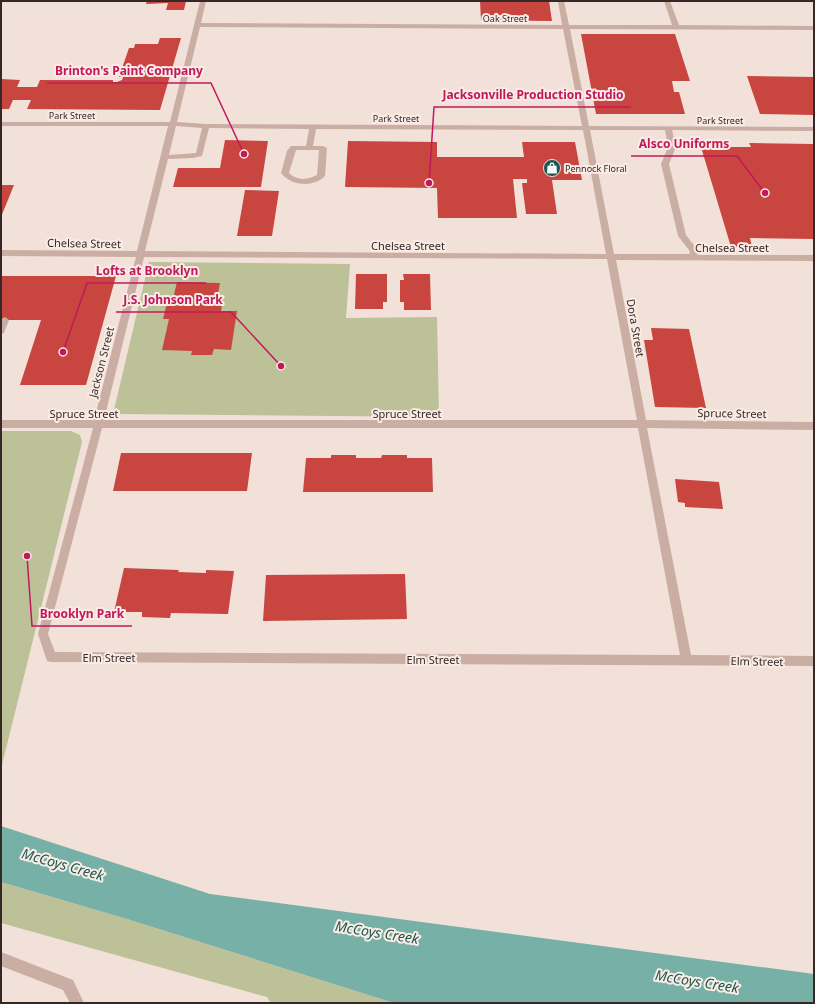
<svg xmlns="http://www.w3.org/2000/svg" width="815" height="1004" font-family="'Noto Sans',sans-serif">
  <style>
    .green { fill: #bcc198 }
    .water { fill: #77b0a6 }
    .building { fill: #c9453f }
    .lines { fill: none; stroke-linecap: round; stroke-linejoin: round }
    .minor { fill: #caaea4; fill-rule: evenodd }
    .labels { text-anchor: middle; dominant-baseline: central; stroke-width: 4; stroke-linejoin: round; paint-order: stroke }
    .far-street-label { font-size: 9px; fill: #352826; stroke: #faece5 }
    .far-poi-label { font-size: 9px; fill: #352826; stroke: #faece5; text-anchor: start }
    .street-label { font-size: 11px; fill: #352826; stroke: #faece5 }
    .near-water-label { font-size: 14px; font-style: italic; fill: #1b584f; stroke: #faece5 }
    .leader { fill: none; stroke: #c2185b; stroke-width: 1.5 }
    .callout-dot { fill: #c2185b; stroke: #faece5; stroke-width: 1.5 }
    .callout-label { font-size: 12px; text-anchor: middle; font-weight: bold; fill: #c2185b; stroke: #faece5; stroke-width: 4; stroke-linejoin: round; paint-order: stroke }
  </style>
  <rect width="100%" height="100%" fill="#f2e1d9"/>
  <path class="green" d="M149 262 350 264 346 318 437 317 439 417 113 414Z
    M1 431H71L80 435 82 442 1 769Z
    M1 882 127 919 394 1003H271L267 997 1 923Z"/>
  <path class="water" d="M1 826 210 894 814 974V1003H394L127 919 1 882Z"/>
  <path class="building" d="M147 1H186L184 10H166L168 3 146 4Z
    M480 1H549L552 21 481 20Z
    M581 34H675L690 81H672L674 92H679L685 114H596Z
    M160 38H181L160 110 27 109 31 100H13L9 109H1V79L20 80 17 87H37L40 80H113V82H117L122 80 123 77H119L129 48H134L135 44H158Z
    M747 76 814 77V115L760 114Z
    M225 140 268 141 261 187H173L178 168H220Z
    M348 141 437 142V157H524L522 142H575L582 180H552L557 214H526L522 183H527V179H513L517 218H438L437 188 345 187Z
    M749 143 814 144V239L750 238 752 247H731L701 147H751Z
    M1 185H14L1 217Z
    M245 190 279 191 272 236H237Z
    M356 274H387V302H383V309H355Z
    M403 274H430L431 310H404V302H400V280H404Z
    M1 276H116L86 385H20L41 320H1Z
    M177 282 220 283 217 299H223L221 311H237L231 350 214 349 212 355H191L192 351 162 350 169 319H163L168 299H173Z
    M651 328 689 329 706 408 655 407 644 340H653Z
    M121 453H252L247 491H113Z
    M331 455H356V458H381L382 455H407V458H432L433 492H303L306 458H331Z
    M675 479 719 482 723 509 685 507V503L678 502Z
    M124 568 179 570 178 572 206 573V570L234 571 228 614 171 613 170 618 142 617V612H114Z
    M405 574 407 619 263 621 266 575Z"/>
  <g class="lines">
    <path class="minor" d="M200 1H206L201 23 562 25 558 1H564L569 25H672L664 1H670L679 25 814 26V30L570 29 589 126 814 127V131L672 130 676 147 669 164 686 235 696 248 698 255H814V261L616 260 646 420 814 422V430L647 428 691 655 814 656V666L51 662 47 661 38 634 93 428H1V420H94L136 257 1 256V250L137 251 168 126H1V122H170ZM200 27 563 29 582 126 206 124 177 122ZM176 126 202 128 196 153 169 155ZM209 128 309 129 306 146H291L287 151 281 173C291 186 313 188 325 176L327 148 323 146H313L316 129 583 130 606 254 145 251 168 159 193 158 202 156ZM590 130H665L668 147 661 164 678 236 689 250 690 254H614ZM296 150H319L317 175C308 180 297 181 289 173ZM144 257 607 259 637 420H104ZM102 428H638L680 655 55 652 48 634Z
      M5 317 9 320 4 333 1 334V319Z
      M1 952 73 980 84 1003H70L63 990 1 966Z"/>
  </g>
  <defs>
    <g id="shop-disc" transform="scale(0.9)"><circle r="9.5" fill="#1b584f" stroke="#faece5"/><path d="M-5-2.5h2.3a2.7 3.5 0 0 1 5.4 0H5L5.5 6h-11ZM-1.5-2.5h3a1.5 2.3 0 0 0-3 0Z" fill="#fff"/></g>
  </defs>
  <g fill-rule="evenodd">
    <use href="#shop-disc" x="552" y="168"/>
  </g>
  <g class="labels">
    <g class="far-street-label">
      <text x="505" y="18">Oak Street</text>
      <text x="72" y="115">Park Street</text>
      <text x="396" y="118">Park Street</text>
      <text x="720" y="120">Park Street</text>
    </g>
    <g class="far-poi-label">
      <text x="565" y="168">Pennock Floral</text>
    </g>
    <g class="street-label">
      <text transform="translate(84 243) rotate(1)">Chelsea Street</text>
      <text x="408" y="245">Chelsea Street</text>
      <text x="732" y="247">Chelsea Street</text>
      <text transform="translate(636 328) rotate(80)">Dora Street</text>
      <text transform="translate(101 362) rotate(-76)">Jackson Street</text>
      <text x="84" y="413">Spruce Street</text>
      <text x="407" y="413">Spruce Street</text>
      <text transform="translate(732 413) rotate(1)">Spruce Street</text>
      <text x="109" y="657">Elm Street</text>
      <text x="433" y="659">Elm Street</text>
      <text transform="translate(757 661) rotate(1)">Elm Street</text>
    </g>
    <g class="near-water-label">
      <text transform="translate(63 864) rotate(16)">McCoys Creek</text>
      <text transform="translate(377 932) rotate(9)">McCoys Creek</text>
      <text transform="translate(697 981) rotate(9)">McCoys Creek</text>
    </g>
  </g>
  <path class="leader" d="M244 154L211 83H47M429 183L434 107H631M765 193L737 156H631M63 352L87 283H206M281 366L231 312H116M27 556L32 626H132"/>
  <g class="callout-dot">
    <circle cx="244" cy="154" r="4"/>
    <circle cx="429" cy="183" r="4"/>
    <circle cx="765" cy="193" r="4"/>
    <circle cx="63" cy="352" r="4"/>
    <circle cx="281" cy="366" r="4"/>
    <circle cx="27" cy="556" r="4"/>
  </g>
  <g class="callout-label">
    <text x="129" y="75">Brinton's Paint Company</text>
    <text x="533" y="99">Jacksonville Production Studio</text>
    <text x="684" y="148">Alsco Uniforms</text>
    <text x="147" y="275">Lofts at Brooklyn</text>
    <text x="173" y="304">J.S. Johnson Park</text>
    <text x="82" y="618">Brooklyn Park</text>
  </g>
  <rect width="815" height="1004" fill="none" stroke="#352826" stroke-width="4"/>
</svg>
